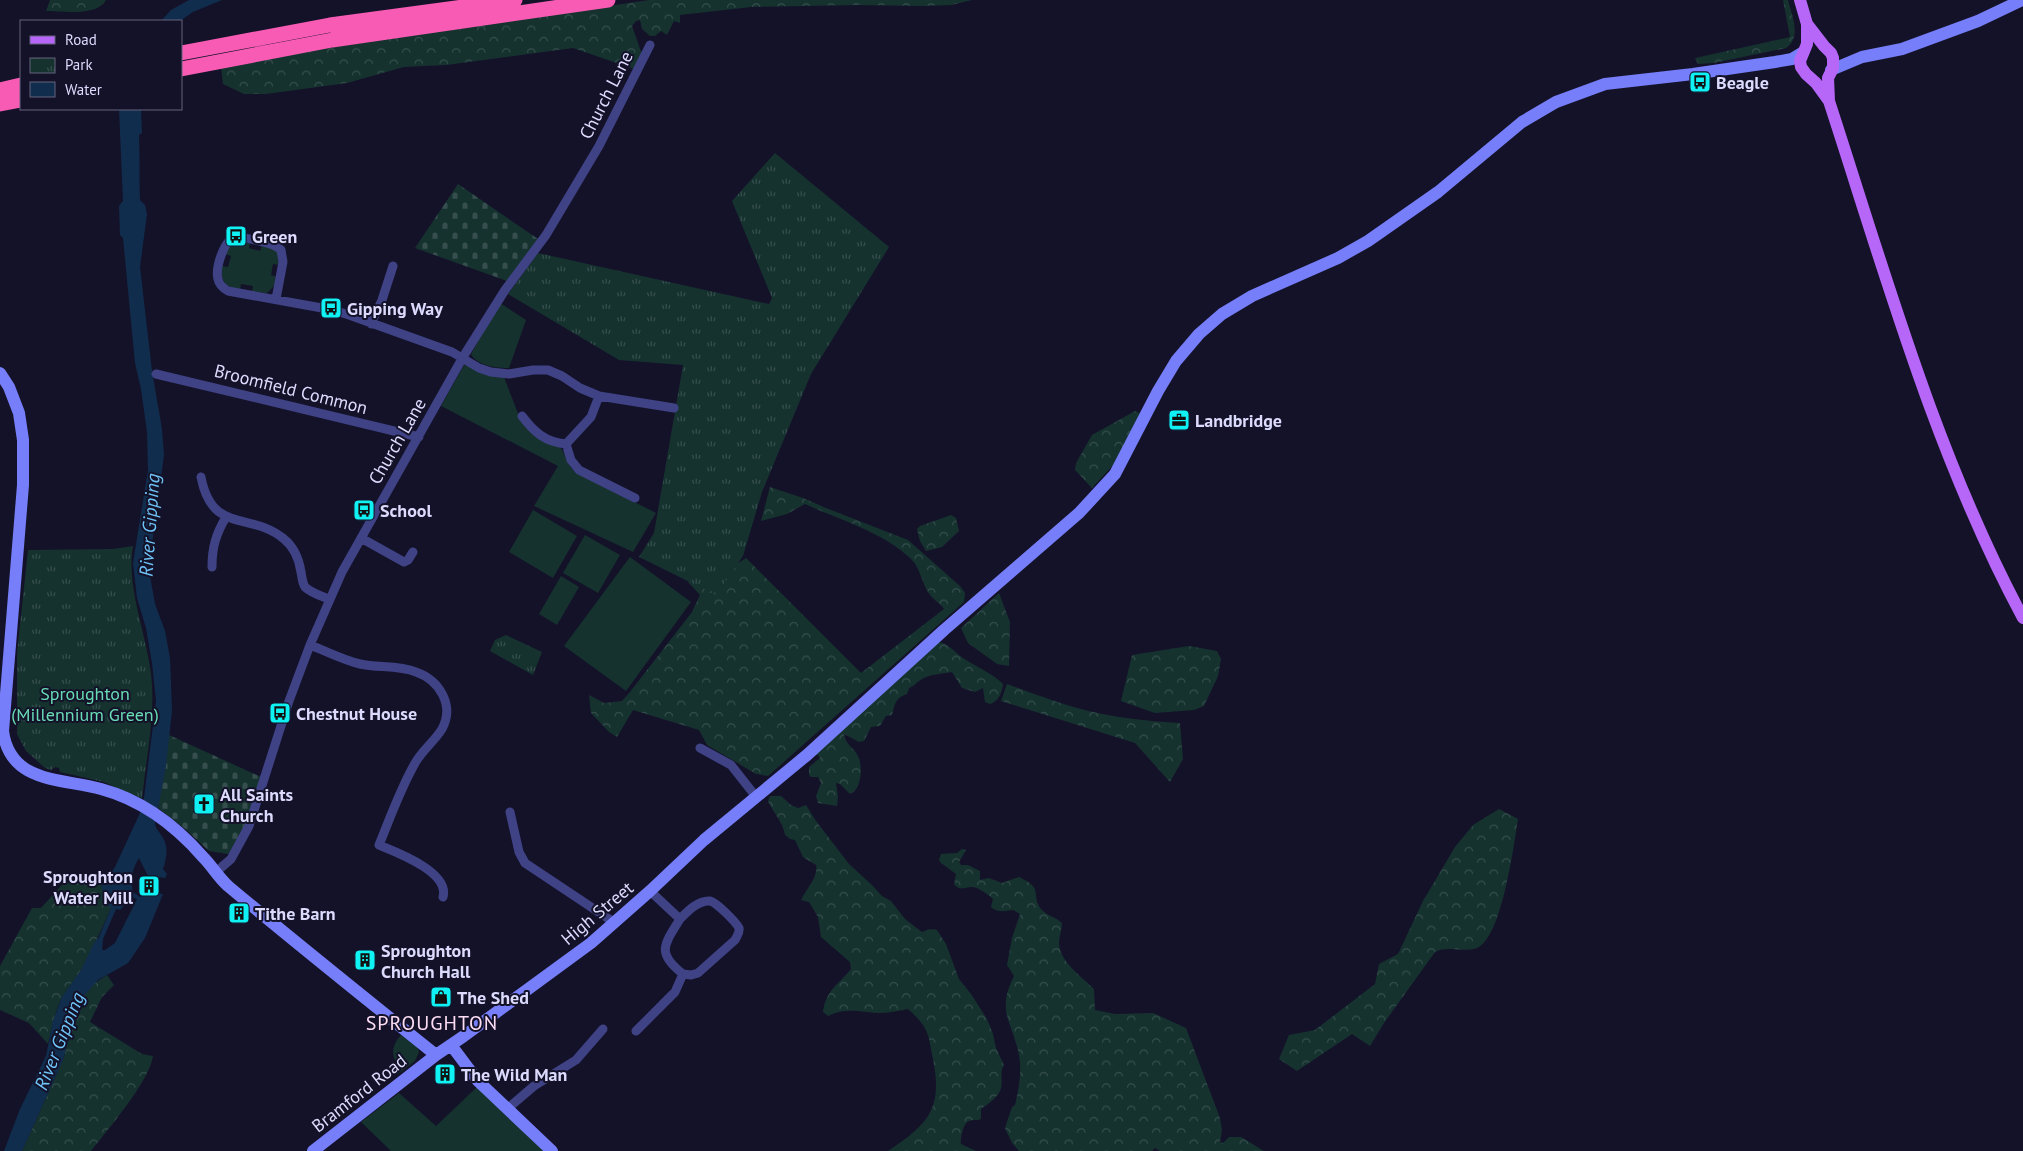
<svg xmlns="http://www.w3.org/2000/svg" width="2023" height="1151" font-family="'PT Sans',sans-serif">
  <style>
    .green { fill: #15322f }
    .forest { fill: url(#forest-crowns) }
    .cemetery { fill: url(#cemetery-stones) }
    .park { fill: url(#park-tufts) }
    .water { fill: #112d4d; fill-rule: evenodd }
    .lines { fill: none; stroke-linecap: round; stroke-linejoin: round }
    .street { stroke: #3f4285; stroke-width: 9 }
    .secondary { stroke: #767ef9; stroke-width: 12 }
    .primary { stroke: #b667f8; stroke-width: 12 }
    .highway { stroke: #f85bb3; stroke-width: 15 }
    .labels { text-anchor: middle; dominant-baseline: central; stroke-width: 4; stroke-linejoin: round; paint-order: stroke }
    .poi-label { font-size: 18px; font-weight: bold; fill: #dcdbfd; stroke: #141229; text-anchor: start }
    .street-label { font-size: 18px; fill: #dcdbfd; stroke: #141229 }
    .park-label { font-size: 18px; fill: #69dbb5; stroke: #141229 }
    .water-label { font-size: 19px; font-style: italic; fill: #6ec4f8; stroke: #141229 }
    .quarter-label { font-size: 20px; letter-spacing: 1px; fill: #fdddf4; stroke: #141229 }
  </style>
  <defs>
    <pattern id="forest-crowns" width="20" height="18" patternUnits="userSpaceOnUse" patternTransform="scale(1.25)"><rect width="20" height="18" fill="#15322f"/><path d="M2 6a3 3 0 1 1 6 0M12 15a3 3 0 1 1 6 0" fill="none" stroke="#364f4e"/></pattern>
    <pattern id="cemetery-stones" width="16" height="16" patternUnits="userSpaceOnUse" patternTransform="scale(1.25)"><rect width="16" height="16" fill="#15322f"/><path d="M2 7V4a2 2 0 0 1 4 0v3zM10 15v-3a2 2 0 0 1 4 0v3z" fill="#364f4e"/></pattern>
    <pattern id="park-tufts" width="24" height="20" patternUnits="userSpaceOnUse" patternTransform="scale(1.25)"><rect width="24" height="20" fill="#15322f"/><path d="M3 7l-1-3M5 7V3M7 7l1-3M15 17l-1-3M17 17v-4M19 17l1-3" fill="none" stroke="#364f4e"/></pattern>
  </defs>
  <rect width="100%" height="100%" fill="#141229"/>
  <path class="green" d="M238 241 250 242 249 248 260 251 262 245 278 251 279 265 273 264 271 275 277 277 274 286 267 293 252 292 253 286 241 284 240 290C225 287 220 281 222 266L228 267 231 256 225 254 230 245Z
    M500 303 526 320 509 368C497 368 477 366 471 354Z
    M464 365 504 377 519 416 561 448 571 468 576 472 656 513 633 552 534 506 558 466 441 406Z
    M533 510 577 536 553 578 509 552Z
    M585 535 620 555 598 593 563 573Z
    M630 557 691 602 626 691 564 646Z
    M561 576 579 587 557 625 539 614Z
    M401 1035 417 1046 419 1052 415 1061 397 1075 401 1070C391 1058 390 1047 401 1035Z
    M478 1086 546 1151H391L361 1122 399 1093 436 1126Z"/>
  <path class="forest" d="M50 0H106C97 17 62 11 46 11Z
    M649 0H972L951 5 924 6 859 5 751 7 680 15V23L674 21 667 35 661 31 655 36H650L642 29 640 20 636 21 632 26 644 60 637 70 573 48 446 65 404 67 347 83 266 94H244L223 84 221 66 281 55Z
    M1783 0H1788C1792 16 1802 37 1786 48L1714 63 1698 64 1695 58 1790 37Z
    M1135 411 1142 414 1118 460H1115L1114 464 1092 488 1075 470 1076 463 1092 435Z
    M770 487 803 498 826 508 908 540 960 586 965 593 964 602 768 776 756 774 707 745 699 730 633 710 617 737 609 732 591 713 589 695 604 703 622 701 630 692 692 612 700 595 688 582 691 577H716L746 558 861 673 944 609C940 603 932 599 928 592 921 581 921 569 911 559 883 532 840 520 805 504L787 514 761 521Z
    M951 515 956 518 959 531 942 547 926 551 920 541 917 529 920 526Z
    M999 593 1010 622 1009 666 997 664 968 643 961 628Z
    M937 642C949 643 954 652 963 658 976 667 992 673 1003 684 1002 693 998 702 990 704L985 702 983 688 975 692 962 688 952 672C941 674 928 674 919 681 915 684 914 686 909 688L907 694C895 698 895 704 892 715L886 716 880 726 871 727 864 741 859 742 844 734C846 746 854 747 858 756 863 765 862 790 850 794L840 784 836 783 838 797 837 806 818 803 816 796 821 783 818 777H811L809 775V767L820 758 818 755 813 756Z
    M1189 646 1217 651 1221 659 1218 676 1204 706 1194 710 1155 713 1121 701 1132 655Z
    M1007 684C1047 699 1090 715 1134 719 1149 721 1165 722 1180 723L1183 759 1170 782 1135 743 1001 701Z
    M770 796H781L791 805 798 808 806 805 816 821 849 864 872 885 882 896 891 901 905 919 922 932 930 929 937 930 946 944 959 979 971 994 987 1019 993 1034 996 1048 1004 1065C999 1073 1003 1079 1001 1088 999 1097 988 1104 981 1109V1119C977 1121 973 1119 969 1121 963 1123 960 1139 961 1144L976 1151H888C928 1124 943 1109 933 1059 928 1033 929 1028 908 1009 898 1011 889 1013 879 1013 861 1012 845 1007 828 1016L823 1012C826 990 838 985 851 969L850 962 821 937 818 917 809 902 801 900C806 889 819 876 816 865L803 857 795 840 790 839 785 835C783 822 774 814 768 801Z
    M1499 809 1518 819C1514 844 1502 938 1477 948 1463 953 1448 945 1435 952L1384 1023 1370 1046 1352 1034 1297 1071 1279 1059 1289 1035 1315 1030 1375 984 1379 964 1398 954 1423 901 1455 847 1473 825Z
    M962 849 966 850 959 862 961 865H968L980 871V880L989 878 1002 883 1019 877C1045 889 1030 894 1041 909 1047 916 1056 917 1062 923 1062 930 1059 936 1059 943 1060 962 1081 976 1094 989L1095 1010 1115 1014 1153 1013 1186 1028 1220 1118 1222 1130 1220 1142 1223 1143 1229 1137H1241L1264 1151H1160L1155 1148 1152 1151H1019L1012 1143 1005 1128 1012 1107 1015 1105C1019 1088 1022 1072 1019 1055 1012 1020 996 1012 1014 976L1007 965 1012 938 1020 914 1013 910C1005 911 997 913 991 907L993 899C989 895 978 887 972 887 964 887 960 892 954 884L956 874 941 863 939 860 941 854 957 853Z
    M110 874C105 887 101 898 111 908 102 929 92 950 81 970 76 979 68 987 63 996 55 1010 52 1028 48 1044L29 1023 0 1010V966L32 908H41L68 878Z
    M107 975 114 985 102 997 90 1022 142 1054 153 1056C149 1082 108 1129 91 1151H22L63 1060 70 1034 79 1014 83 997 92 985Z"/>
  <path class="cemetery" d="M458 184 538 239 507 281 415 248Z
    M169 735 261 777C254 798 246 841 228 854L209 851 184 828 158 808Z"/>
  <path class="park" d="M775 153 889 247 811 374 762 492 743 556 716 595 639 557 654 533 683 365 619 360 508 294 538 253 769 304 772 298 732 201Z
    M133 546C126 587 146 632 151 674 156 716 146 757 142 799L104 782 60 772 59 768 55 767 51 770 45 768 26 751 17 734V653L28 550 113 549Z
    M506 635 542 652 533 675 490 651 495 640Z"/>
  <path class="water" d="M189 0H222L193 12 180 21H161L171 10Z
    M119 109H141L142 133 139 135C140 156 139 177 140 200L145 205 147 214 140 267 152 371 162 429 164 455 149 566 150 576 155 604 165 631 170 658 172 711 166 766 155 824C156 830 160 832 163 838 169 847 166 860 163 869L167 874 165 878 148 876 139 858C132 870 130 878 133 892L140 897 149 892 163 894 145 938 128 963 98 980 83 997 79 1014 70 1034 63 1060 22 1151H4L20 1109 46 1056 53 1021 62 997 81 970 94 943 99 937 111 908 106 903 100 881 109 875 115 867 140 813 144 798 156 701 152 663 146 628 137 598 133 563 148 470 147 432 141 389 135 363 123 238 120 235 119 206 123 201ZM131 897 137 899 115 943 105 950H102L103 939 116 909 120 910Z"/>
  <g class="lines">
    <path class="street" d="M276 299 283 262 281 250C275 244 267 243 259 241 252 240 243 236 235 237 224 240 215 268 218 279 219 285 223 288 228 291L333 310 349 315 452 352 479 368 491 372 509 374 533 370H548L562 376 580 388 599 396 674 408
      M371 324 382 300 393 266
      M156 374 419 437
      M522 416C534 432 545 442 566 444L591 417 599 396
      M566 444 571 460 579 470 635 498
      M201 477C212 535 251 511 284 539 294 547 299 559 301 572 302 577 302 582 305 587 311 593 321 596 329 599
      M361 538 404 562 408 560 413 552
      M212 567C212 547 216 534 226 517
      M310 645C326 651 343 660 360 664 378 668 398 665 416 672 439 680 455 705 442 729 434 742 421 751 414 765 400 790 390 818 379 845 396 852 450 872 443 897
      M700 748 731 765 757 798
      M510 812 519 852 525 863 615 923
      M216 872 231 859 249 826 289 701 310 645 342 572 463 357 505 290 546 235 577 183 599 146 650 45
      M680 919C687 912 698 900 710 901 716 902 736 922 739 928 740 933 737 936 735 940L698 973 691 975 683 974
      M636 1031 675 992 683 974C656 953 664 945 680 919L650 891
      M507 1109 534 1086 576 1060 603 1029"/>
    <path class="secondary" d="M1831 70 1862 57 1902 49 1978 21 2022 0
      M0 373 9 387 19 413 23 440V485L3 731C10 784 62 778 101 789 142 800 176 826 203 857 212 866 218 877 228 886 296 943 366 999 436 1055
      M451 1045 478 1081 552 1151
      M313 1151 436 1055 464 1036 591 943 650 891 704 840 807 755 944 630 1079 513 1115 474 1158 391 1176 361 1199 334 1222 314 1252 296 1338 258 1368 241 1438 192 1522 122 1556 102 1605 84 1693 74 1775 62 1792 59 1802 53"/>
    <path class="primary" d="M1800 0 1807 24 1824 46 1831 53 1833 58V68L1828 78 1829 101C1886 276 1936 456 2023 618
      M1807 24V44L1800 61 1801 67 1806 74 1816 83 1829 101"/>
    <path class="highway" d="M181 53 330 25 515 0
      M181 69 332 40 608 0
      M0 90 21 85
      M0 104 21 100"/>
  </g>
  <defs>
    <g id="bus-square" transform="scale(1.125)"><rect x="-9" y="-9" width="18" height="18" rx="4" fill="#10f1f4" stroke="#141229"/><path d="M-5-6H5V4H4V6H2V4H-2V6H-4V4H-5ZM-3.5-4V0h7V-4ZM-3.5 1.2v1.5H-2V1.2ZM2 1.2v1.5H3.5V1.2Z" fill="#111"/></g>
    <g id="office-square" transform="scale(1.125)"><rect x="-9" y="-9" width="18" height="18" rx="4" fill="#10f1f4" stroke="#141229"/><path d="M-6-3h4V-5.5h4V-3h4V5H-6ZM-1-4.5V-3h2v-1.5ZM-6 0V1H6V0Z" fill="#111"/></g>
    <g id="church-square" transform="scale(1.125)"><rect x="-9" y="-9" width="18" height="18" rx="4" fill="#10f1f4" stroke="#141229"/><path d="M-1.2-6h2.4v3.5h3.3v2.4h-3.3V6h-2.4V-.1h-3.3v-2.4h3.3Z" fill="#111"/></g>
    <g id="building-square" transform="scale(1.125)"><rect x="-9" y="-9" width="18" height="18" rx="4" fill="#10f1f4" stroke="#141229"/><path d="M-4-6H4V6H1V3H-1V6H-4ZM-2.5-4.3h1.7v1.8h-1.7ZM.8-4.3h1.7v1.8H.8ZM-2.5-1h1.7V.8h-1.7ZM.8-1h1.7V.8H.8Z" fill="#111"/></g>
    <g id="shop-square" transform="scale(1.125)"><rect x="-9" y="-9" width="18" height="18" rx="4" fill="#10f1f4" stroke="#141229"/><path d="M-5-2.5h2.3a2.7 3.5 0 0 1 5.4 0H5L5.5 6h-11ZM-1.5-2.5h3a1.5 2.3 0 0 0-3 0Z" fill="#111"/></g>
  </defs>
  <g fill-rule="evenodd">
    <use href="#bus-square" x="1700" y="82"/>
    <use href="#bus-square" x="236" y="236"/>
    <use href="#bus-square" x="331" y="308"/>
    <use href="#office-square" x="1179" y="420"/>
    <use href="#bus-square" x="364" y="510"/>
    <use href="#bus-square" x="280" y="713"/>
    <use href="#church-square" x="204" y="804"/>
    <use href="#building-square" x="149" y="886"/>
    <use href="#building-square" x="239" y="913"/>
    <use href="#building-square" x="365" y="960"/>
    <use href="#shop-square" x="441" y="997"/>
    <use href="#building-square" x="445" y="1074"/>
  </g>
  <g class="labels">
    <g class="poi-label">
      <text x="1716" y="82">Beagle</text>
      <text x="252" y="236">Green</text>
      <text x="347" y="308">Gipping Way</text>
      <text x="1195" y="420">Landbridge</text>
      <text x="380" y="510">School</text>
      <text x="296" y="713">Chestnut House</text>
      <text x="220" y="794">All Saints<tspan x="220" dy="21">Church</tspan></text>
      <text x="133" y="876" text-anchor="end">Sproughton<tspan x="133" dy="21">Water Mill</tspan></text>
      <text x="255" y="913">Tithe Barn</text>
      <text x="381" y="950">Sproughton<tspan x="381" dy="21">Church Hall</tspan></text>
      <text x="457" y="997">The Shed</text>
      <text x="461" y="1074">The Wild Man</text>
    </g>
    <g class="street-label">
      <text transform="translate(606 95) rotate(-63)">Church Lane</text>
      <text transform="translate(291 389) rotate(14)">Broomfield Common</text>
      <text transform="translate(397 441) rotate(-60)">Church Lane</text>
      <text transform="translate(597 913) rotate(-40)">High Street</text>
      <text transform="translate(359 1093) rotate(-38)">Bramford Road</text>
    </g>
    <g class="park-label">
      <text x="85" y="693">Sproughton<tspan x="85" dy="21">(Millennium Green)</tspan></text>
    </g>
    <g class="water-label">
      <text transform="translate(149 525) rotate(-86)">River Gipping</text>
      <text transform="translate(59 1041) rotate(-68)">River Gipping</text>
    </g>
    <g class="quarter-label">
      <text x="432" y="1023">SPROUGHTON</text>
    </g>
  </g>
  <rect x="20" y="20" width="162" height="90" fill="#141229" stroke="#64627e"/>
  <rect x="30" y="36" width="25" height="8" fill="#b667f8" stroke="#64627e"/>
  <text x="65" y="45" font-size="15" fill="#dcdbfd">Road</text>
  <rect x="30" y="58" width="25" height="15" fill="url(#park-tufts)" stroke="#64627e"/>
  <text x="65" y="70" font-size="15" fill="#dcdbfd">Park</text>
  <rect x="30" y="82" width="25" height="15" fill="#112d4d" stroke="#64627e"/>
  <text x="65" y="95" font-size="15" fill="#dcdbfd">Water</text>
</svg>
